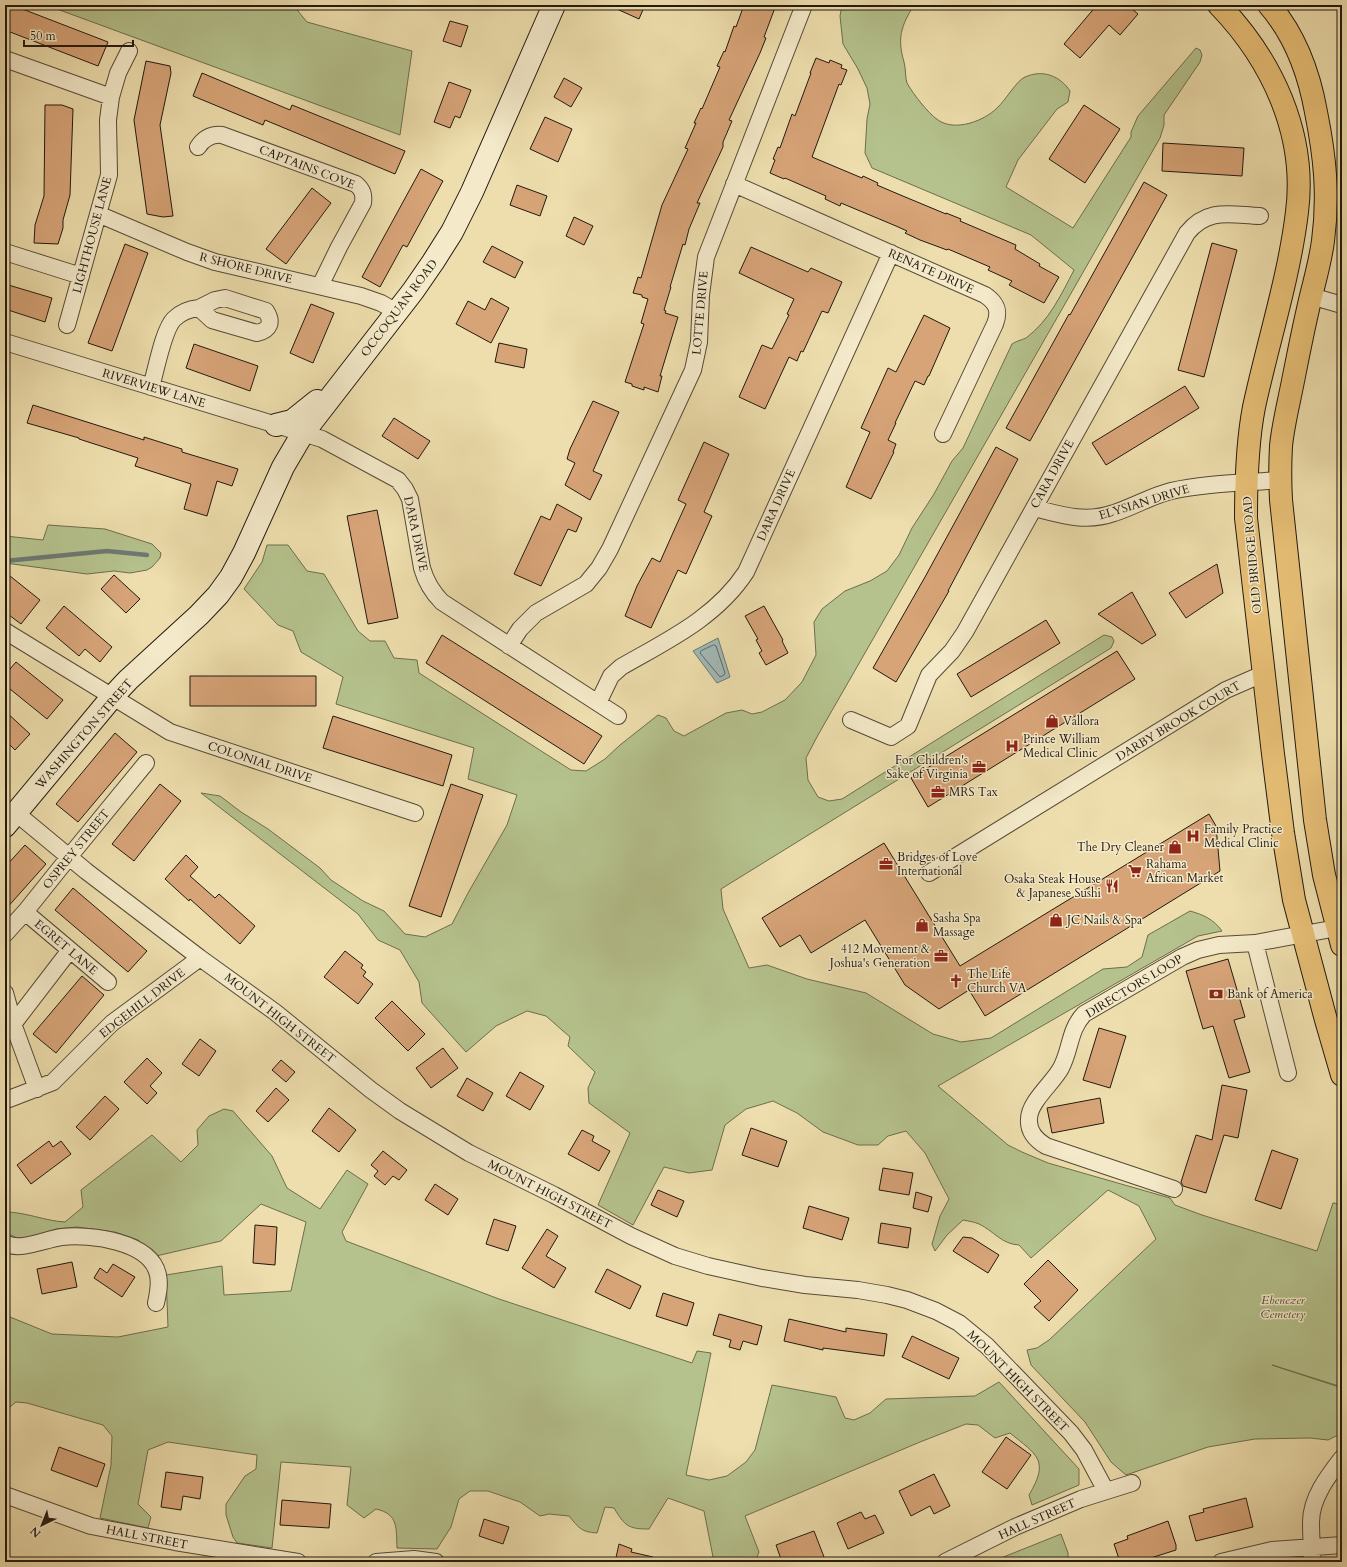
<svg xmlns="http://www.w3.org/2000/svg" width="1347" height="1567" font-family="Cardo,serif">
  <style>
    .green { fill: #b5c28d; stroke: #6c6e4e }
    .water { fill: #a1b9b7; stroke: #6e7974 }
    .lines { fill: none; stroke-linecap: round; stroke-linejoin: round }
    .shore { stroke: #626963; stroke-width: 1 }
    .stream { stroke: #6e7974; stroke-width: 4.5 }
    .building { fill: #d7a478; stroke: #22190f }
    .street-casing { stroke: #554a36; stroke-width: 18 }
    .secondary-casing { stroke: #22190f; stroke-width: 24 }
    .primary-casing { stroke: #22190f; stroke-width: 24 }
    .street { stroke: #f4eaca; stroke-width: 16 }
    .secondary { stroke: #f4eaca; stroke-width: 22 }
    .primary { stroke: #e7bf76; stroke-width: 22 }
    .labels { text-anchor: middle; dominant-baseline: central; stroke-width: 3; stroke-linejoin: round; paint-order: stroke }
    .street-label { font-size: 12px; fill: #22190f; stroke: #f4eaca }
    .poi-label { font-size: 12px; fill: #22190f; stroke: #f4eaca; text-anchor: start }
    .park-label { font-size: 12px; font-style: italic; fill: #4e4c35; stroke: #f4eaca }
  </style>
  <rect width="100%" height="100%" fill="#eedead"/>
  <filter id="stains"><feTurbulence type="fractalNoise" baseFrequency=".005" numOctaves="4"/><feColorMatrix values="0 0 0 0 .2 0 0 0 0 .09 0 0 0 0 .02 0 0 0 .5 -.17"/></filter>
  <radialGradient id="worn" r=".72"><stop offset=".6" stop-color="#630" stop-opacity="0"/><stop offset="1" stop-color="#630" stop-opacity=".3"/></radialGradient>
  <path class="green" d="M46 5H293L307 22 412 51 400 135Z
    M842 5H914C901 26 897 38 904 62 906 69 905 77 907 83 911 90 916 97 921 103 926 109 932 116 938 120 955 132 984 121 997 108 1005 101 1017 80 1025 77 1043 69 1060 76 1070 91L1068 102 1057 109 1018 160 1006 187 1073 228 1131 137V132L1138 116 1196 48 1200 50 1202 55 1200 62 1164 115V125L1160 138 818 735 806 758 808 780 818 797 829 801 842 799 1104 635 1112 637 1114 641 1111 648 721 889 723 909 749 968 767 965 807 979 866 993 933 1034 961 1042 991 1038 1103 969 1127 967 1142 957 1148 935 1190 911C1204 915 1213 919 1222 931L1198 936 938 1086 1008 1145 1022 1152 1048 1163 1170 1198 1175 1205 1202 1215 1317 1251 1333 1203 1342 1204V1387L1272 1365 1342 1388V1433L1328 1440 1310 1438 1255 1439 1208 1447 1126 1475 1111 1462 1085 1422 1031 1365 1027 1350 1037 1348 1049 1340 1156 1239 1139 1206 1108 1190 1031 1258 1019 1245C1001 1244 994 1231 979 1224 975 1222 968 1221 963 1220L947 1235 935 1251 932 1244 940 1216 949 1199 925 1153 906 1131 888 1136 878 1145H858L823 1132 797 1113 773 1101 746 1109 725 1125 712 1170 689 1173 664 1167 633 1225 598 1205 630 1133 589 1103 588 1088 595 1072 568 1046 570 1037 546 1016 527 1011 496 1026 466 1052 422 1003 419 982 400 950 378 940 358 914 201 793 220 796 241 812 268 829 320 868 331 880 363 901 384 911 405 934 425 937 452 924 468 893 507 825 517 795 468 779 474 748 336 704 343 677 301 652 293 631 278 625 244 589 262 562 267 545H288L307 571 324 574 358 631 370 641H385L394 658 417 660 419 673 571 770 586 771 605 759 620 745 658 715 666 718 674 731 684 736 726 713 742 710 752 714 762 712 785 700 802 682 816 655 814 622 822 609 845 591 870 581 887 571 899 555 912 528 934 494 952 461 963 448 1012 344C1016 341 1022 340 1026 338 1049 321 1061 295 1074 270L1031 235 872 168 865 153 867 119 870 104 867 88 858 69 843 44 840 16Z
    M48 525 105 529 152 544 161 553 160 558 152 567 147 570 130 573 114 571 87 574 5 563V536L43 540Z
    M224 1109 233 1111 272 1156 287 1188 320 1209 347 1170 368 1184 342 1232 346 1241 499 1299 692 1363 697 1351 711 1353 686 1475 709 1480 727 1476 746 1462 755 1450 772 1385 836 1397 845 1418 854 1420 870 1413 886 1399 975 1396 999 1382 1079 1469V1485L1032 1505 1029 1495C1050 1460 1037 1455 1010 1433L995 1438 978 1425 966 1424 920 1442 745 1516 759 1552 755 1562H714L704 1511 668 1498 649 1529C628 1529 625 1526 614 1508L605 1507 597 1533C581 1532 579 1528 569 1516L549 1514 540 1516 520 1502 488 1491H470L459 1499 451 1527 437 1549 397 1548C396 1529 399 1514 376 1509L364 1518 347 1505 351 1467 281 1462 272 1548 237 1543 233 1537 226 1515V1504L245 1476 256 1469 257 1455 168 1442 148 1450 138 1504 151 1517 148 1528 100 1518 111 1465 112 1436 103 1425 27 1403 16 1402 5 1411V1315L52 1334 118 1337 168 1327 166 1275 222 1266 224 1295 291 1291 306 1222 261 1204 221 1241 156 1256 138 1240 115 1232 77 1227 56 1229 34 1237 17 1238 5 1232V1212C26 1212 45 1221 65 1222L83 1207 81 1190 152 1135 181 1162 198 1145 197 1130 209 1116Z
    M1061 1534 1068 1553V1562H991Z"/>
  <path class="water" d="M718 638 730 677 717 683 693 651Z"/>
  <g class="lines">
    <path class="shore" d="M714 645 716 646 725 673 724 675 720 677 700 653 701 651Z"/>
    <path class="stream" d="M5 561 107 551 147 555"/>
  </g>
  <path class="building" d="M5 5H12L108 42 98 66 5 30Z
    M608 5H645L639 19Z
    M744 5H776L764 37 766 38 760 53 729 120 732 121 723 142V147L697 203H700L689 229 685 245 683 244 670 287H671L664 310 666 311 665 313 678 317 660 376H662L658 392 644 387V390L632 386V384L625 382 644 324 641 323 648 299 642 297V295L633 293 638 277 641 278 662 205 688 149 685 148 696 123H694L701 108 702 109 720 67 717 66 724 51 725 52 734 26 736 27Z
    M1097 5H1127L1138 14 1120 35 1109 25 1080 58 1064 44Z
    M450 21 468 26 461 47 443 41Z
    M816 58 829 63 830 60 842 65 841 68 847 70 841 85 839 84 812 157 862 178 863 176 878 183 877 185 898 194 946 214V213L961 219 960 221 1016 245 1015 249 1040 264 1039 266 1059 277 1044 303 1009 285 1012 281 988 270 990 267 948 249 947 250 920 240 905 233 907 231 896 226 841 203 840 206 825 199 826 196 785 178 784 179 770 173 775 160 773 159 778 147 780 148 792 114 795 116 811 73H810Z
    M146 61 170 66 171 73 160 125 173 216 163 217 147 214 134 120Z
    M202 73 290 110 292 105 405 151 395 174 265 120 263 125 193 96Z
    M564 78 582 88 571 107 554 97Z
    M449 82 471 90 460 118 455 116 450 128 434 122Z
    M45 105H62L73 109 70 195 63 220V228L58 244 34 243 35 225 44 196Z
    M1084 105 1120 129 1085 183 1049 159Z
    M545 117 572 129 558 162 530 149Z
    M1163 143 1244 148 1242 176 1162 171Z
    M421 169 443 181 407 247 403 245 380 287 362 277Z
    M1144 182 1167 195 1030 441 1006 428 1069 314 1070 315Z
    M517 185 547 196 540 216 510 205Z
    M312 188 331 203 286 264 266 249Z
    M574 217 593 226 584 245 566 236Z
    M1212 243 1237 250 1204 377 1178 370Z
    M125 244 148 253 112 351 88 343Z
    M492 246 523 262 515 278 483 262Z
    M751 247 808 272 811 268 842 282 828 313 822 311 803 352 801 351 797 361 789 357 765 409 739 397 762 345 772 349 789 315 787 314 794 299 739 273Z
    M5 284 52 298 45 322 5 309Z
    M491 298 509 308 491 343 456 324 468 301 485 310Z
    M311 304 334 313 313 363 290 353Z
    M924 315 950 328 929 376H928L924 385 915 381 895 423H896L888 440 896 444 893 452H894L871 499 846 487 870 432 861 428 888 368 896 372Z
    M499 343 527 349 524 368 495 362Z
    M194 344 258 366 250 391 186 368Z
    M1185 386 1199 408 1106 465 1092 443Z
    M593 401 619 412 593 471 602 475 590 500 565 485 575 463 567 459 570 449Z
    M33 405 144 440V437L182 449V452L238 469 232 486 217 481 207 516 184 509 191 484 135 466 138 458 79 439V438L27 423Z
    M394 418 430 441 418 459 382 436Z
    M704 442 729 454 704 512 712 516 686 574 678 570 651 628 625 616 637 586 652 558 660 562 676 526 686 504 678 500Z
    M996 447 1018 459 948 591H949L896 682 873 668 925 577Z
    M557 504 582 518 576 532 568 529 541 586 514 574 541 516 550 520Z
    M377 510 398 618 368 624 347 516Z
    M1217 564 1223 593 1186 618 1169 593Z
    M5 572 40 600 21 624 5 612Z
    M114 575 140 599 126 613 101 589Z
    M1132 592 1156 635 1142 644 1098 614Z
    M64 606 112 647 100 662 85 649 79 656 46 628Z
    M764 606 783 640 782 641 788 653 766 665 759 653 762 651 756 640 758 639 745 616Z
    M1046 620 1060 643 971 697 957 674Z
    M442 635 602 736 584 764 426 663Z
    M1117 651 1135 679 928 807 911 778Z
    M16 662 63 700 47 719 5 685V675Z
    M190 676H316V706H190Z
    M5 711 30 734 15 750 5 740Z
    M333 716 452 755 443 786 323 748Z
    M115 733 137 752 78 822 56 804Z
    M160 784 181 801 134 861 112 844Z
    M451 784 483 795 441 917 409 906Z
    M1209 814 1216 826 1220 871 985 1016 969 990 939 1009 905 985 865 920 811 953 800 935 780 947 762 918 884 843 960 966Z
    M25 845 46 864 5 910V867Z
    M186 855 198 867 190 876 215 898 219 894 255 926 240 944 190 899 189 901 165 879Z
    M73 888 147 951 128 972 55 910Z
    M345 951 363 965 361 968 366 972 363 976 373 984 358 1004 324 977Z
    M1228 959 1245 1017 1234 1020 1250 1072 1229 1078 1213 1026 1203 1029 1186 971Z
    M82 976 104 995 56 1053 33 1034Z
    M392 1001 425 1034 408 1051 375 1018Z
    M1099 1028 1126 1036 1110 1088 1083 1080Z
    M200 1039 216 1051 199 1076 182 1064Z
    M443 1048 458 1068 431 1088 416 1068Z
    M147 1058 162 1073 150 1086 157 1093 147 1104 124 1082Z
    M281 1060 295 1072 286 1082 272 1070Z
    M520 1072 544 1086 530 1110 506 1096Z
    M467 1078 493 1093 483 1111 457 1096Z
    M1222 1085 1247 1090 1238 1138 1224 1135 1206 1193 1183 1186 1181 1182 1196 1135 1212 1140Z
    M276 1088 289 1100 268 1122 256 1111Z
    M105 1096 119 1109 90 1140 76 1127Z
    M1100 1098 1104 1123 1052 1133 1047 1108Z
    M329 1108 356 1130 339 1152 312 1131Z
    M751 1128 787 1141 778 1167 742 1155Z
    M582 1130 594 1136 592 1141 610 1151 599 1171 568 1154Z
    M49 1141 53 1147 61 1141 71 1154 31 1184 17 1165Z
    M1272 1150 1298 1159 1281 1209 1255 1200Z
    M383 1151 407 1170 399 1180 393 1176 385 1185 374 1176 378 1171 371 1165Z
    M883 1168 913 1173 909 1195 879 1190Z
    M435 1184 458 1199 448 1215 425 1200Z
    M658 1190 684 1201 677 1217 651 1205Z
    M916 1192 932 1197 928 1212 913 1208Z
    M809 1206 849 1218 842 1240 803 1228Z
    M494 1219 516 1226 508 1251 486 1244Z
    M881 1223 911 1228 908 1248 878 1243Z
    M255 1225 277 1227 275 1265 253 1263Z
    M547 1229 558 1236 546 1256 566 1268 554 1288 522 1268Z
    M963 1237 972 1238 999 1255 988 1273 953 1251Z
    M1048 1260 1078 1290 1049 1321 1034 1307 1041 1301 1024 1284Z
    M72 1262 77 1287 42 1294 37 1269Z
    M113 1264 135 1277 122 1297 94 1278 100 1268 107 1273Z
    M607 1269 641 1286 630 1309 595 1292Z
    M663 1293 694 1303 687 1326 656 1316Z
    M719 1314 762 1326 757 1345 743 1341 740 1350 729 1347 731 1340 713 1335Z
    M789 1319 846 1332V1328L887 1334 884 1356 823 1348V1350L784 1341Z
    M912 1336 959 1358 949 1379 902 1357Z
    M1006 1437 1031 1455 1007 1489 982 1472Z
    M59 1447 105 1464 97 1487 51 1470Z
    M166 1472 203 1477 200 1499 183 1496 181 1510 161 1507Z
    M934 1474 950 1506 934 1514 930 1506 911 1516 899 1491Z
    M1246 1498 1253 1527 1196 1541 1189 1516 1204 1512 1203 1509Z
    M282 1500 331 1504 329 1528 280 1525Z
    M861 1512 865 1519 875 1515 884 1533 848 1549 837 1523Z
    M484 1519 509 1527 503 1544 479 1536Z
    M1168 1521 1176 1545V1550L1138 1562H1120L1114 1544 1128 1539 1127 1536Z
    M814 1531 824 1557 810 1562H782L776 1545Z
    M619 1544 632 1549 631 1552 653 1557V1562H615Z"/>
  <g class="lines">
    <g class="street-casing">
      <path id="street" d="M5 59 111 97
        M198 147C204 138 212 134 222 135L356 184C363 190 364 195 363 203L339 247 320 286
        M734 184 985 295C997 303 1000 311 995 324L943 434
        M98 214 187 252 215 262 361 296 381 303 397 312
        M5 252 81 276
        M1311 296 1342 305
        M225 298 266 311C273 322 270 330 257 333L212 320 199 308 215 300Z
        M67 325 109 175 108 120 111 97 118 73 129 51
        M5 342 322 439 398 480 405 489 410 499 422 568C426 582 432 592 442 602L618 716
        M151 387C156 371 163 330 174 319 181 312 189 309 199 308
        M1034 508C1061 515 1086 523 1114 513 1133 507 1151 496 1171 491 1206 483 1244 483 1280 480
        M5 631 170 732 415 813
        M509 646 520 629 536 613 586 584 599 568 610 549 693 370 699 342 701 295 706 257 804 5
        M598 703 611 676 621 667C666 641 716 618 746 572L891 253
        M851 720 891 737 908 726 929 675 952 651 965 632 1187 233C1208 207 1231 215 1260 216
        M16 813 86 871 200 958 275 1012 371 1090 400 1111 469 1153 554 1195 631 1236 675 1256 708 1266 762 1278 805 1285 858 1290 887 1295 907 1300 936 1311 959 1323 987 1346 1071 1433 1084 1450 1106 1491
        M929 873 1226 690 1265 673
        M25 912 108 982
        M5 934 25 912 69 857 146 763
        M1255 943 1288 1073
        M5 993 15 1029 37 1089
        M14 1023 70 950
        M5 1099H9L53 1082 112 1023 200 958
        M1174 1189 1046 1146C1036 1140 1028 1132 1029 1119 1029 1102 1053 1083 1061 1068 1071 1049 1069 1030 1084 1014L1182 957 1198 950 1219 945 1255 943 1337 928 1342 931
        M5 1243C20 1252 45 1239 62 1237 90 1234 151 1241 158 1275 160 1285 158 1294 156 1303
        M5 1495 91 1526 175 1542 298 1562
        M376 1562 414 1559 436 1562
        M945 1562 1015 1527 1081 1499 1132 1483
        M1221 1562 1272 1550 1342 1545
        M1312 1562C1312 1548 1311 1535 1311 1522 1311 1498 1328 1476 1342 1458"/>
    </g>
    <g class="secondary-casing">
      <path id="secondary" d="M276 425 292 421 317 401
        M5 826 113 696 128 680 199 615 218 595 231 577 244 553 283 467 303 433 413 291 433 262 452 232 472 192 554 5"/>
    </g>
    <g class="primary-casing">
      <path id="primary" d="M1219 5C1272 60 1307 134 1297 212 1289 278 1268 342 1254 407 1247 443 1246 480 1246 518L1273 754 1283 833 1294 900 1326 1020 1342 1075
        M1269 5C1295 35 1309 73 1316 112 1325 157 1329 195 1323 241 1320 264 1313 286 1308 309 1302 335 1297 361 1292 386 1288 406 1283 426 1281 446 1280 464 1280 482 1281 500L1315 820 1324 875 1342 945"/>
    </g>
    <use href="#street" class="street"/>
    <use href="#secondary" class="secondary"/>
    <use href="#primary" class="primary"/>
  </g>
  <defs>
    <g id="shop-bare" transform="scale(1.08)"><path d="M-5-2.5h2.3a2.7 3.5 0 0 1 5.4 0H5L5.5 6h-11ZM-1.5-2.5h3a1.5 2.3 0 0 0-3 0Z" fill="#8f2418" stroke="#f4eaca" stroke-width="2.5" paint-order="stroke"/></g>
    <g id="hospital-bare" transform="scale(1.08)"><path d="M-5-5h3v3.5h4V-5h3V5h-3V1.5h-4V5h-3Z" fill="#8f2418" stroke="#f4eaca" stroke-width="2.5" paint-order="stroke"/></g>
    <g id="office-bare" transform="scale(1.08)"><path d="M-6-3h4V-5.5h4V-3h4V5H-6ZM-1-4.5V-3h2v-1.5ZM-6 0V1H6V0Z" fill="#8f2418" stroke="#f4eaca" stroke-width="2.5" paint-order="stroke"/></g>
    <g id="supermarket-bare" transform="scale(1.08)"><path d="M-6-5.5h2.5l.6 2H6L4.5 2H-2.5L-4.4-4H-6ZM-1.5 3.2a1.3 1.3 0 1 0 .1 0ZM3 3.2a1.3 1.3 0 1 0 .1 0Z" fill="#8f2418" stroke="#f4eaca" stroke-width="2.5" paint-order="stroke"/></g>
    <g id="restaurant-bare" transform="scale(1.08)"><path d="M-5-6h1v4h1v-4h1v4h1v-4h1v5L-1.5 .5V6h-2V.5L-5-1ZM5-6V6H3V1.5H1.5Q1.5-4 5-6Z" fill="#8f2418" stroke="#f4eaca" stroke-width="2.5" paint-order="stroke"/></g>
    <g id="church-bare" transform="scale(1.08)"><path d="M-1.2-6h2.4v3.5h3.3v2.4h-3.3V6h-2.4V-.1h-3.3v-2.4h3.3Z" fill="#8f2418" stroke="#f4eaca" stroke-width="2.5" paint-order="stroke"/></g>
    <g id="bank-bare" transform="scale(1.08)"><path d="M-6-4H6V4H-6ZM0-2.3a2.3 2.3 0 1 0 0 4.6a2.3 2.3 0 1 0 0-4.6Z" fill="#8f2418" stroke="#f4eaca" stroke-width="2.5" paint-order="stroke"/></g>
  </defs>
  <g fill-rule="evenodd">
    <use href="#shop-bare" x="1052" y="721"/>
    <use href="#hospital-bare" x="1012" y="746"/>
    <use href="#office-bare" x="979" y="767"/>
    <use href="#office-bare" x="938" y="792"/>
    <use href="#hospital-bare" x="1193" y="836"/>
    <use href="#shop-bare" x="1175" y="847"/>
    <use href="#office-bare" x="886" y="864"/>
    <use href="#supermarket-bare" x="1135" y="871"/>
    <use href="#restaurant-bare" x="1112" y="886"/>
    <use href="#shop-bare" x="1056" y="920"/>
    <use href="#shop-bare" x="922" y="925"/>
    <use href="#office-bare" x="941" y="956"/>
    <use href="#church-bare" x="956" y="981"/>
    <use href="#bank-bare" x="1216" y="994"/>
  </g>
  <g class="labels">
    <g class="street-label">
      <text transform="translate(307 167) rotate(21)">CAPTAINS COVE</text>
      <text transform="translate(92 235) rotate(-75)">LIGHTHOUSE LANE</text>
      <text transform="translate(246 268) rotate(14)">R SHORE DRIVE</text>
      <text transform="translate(931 271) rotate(24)">RENATE DRIVE</text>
      <text transform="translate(399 308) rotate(-53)">OCCOQUAN ROAD</text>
      <text transform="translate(700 313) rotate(-85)">LOTTE DRIVE</text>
      <text transform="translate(154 388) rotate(17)">RIVERVIEW LANE</text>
      <text transform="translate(1052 474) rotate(-61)">CARA DRIVE</text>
      <text transform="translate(1144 502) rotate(-17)">ELYSIAN DRIVE</text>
      <text transform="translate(776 505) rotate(-66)">DARA DRIVE</text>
      <text transform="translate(416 534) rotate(78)">DARA DRIVE</text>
      <text transform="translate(1252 555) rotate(-95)">OLD BRIDGE ROAD</text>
      <text transform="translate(1178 721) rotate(-31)">DARBY BROOK COURT</text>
      <text transform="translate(84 734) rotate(-49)">WASHINGTON STREET</text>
      <text transform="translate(260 762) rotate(18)">COLONIAL DRIVE</text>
      <text transform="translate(76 849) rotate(-51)">OSPREY STREET</text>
      <text transform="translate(66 947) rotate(40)">EGRET LANE</text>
      <text transform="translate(1134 986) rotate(-31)">DIRECTORS LOOP</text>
      <text transform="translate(142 1003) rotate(-38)">EDGEHILL DRIVE</text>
      <text transform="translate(280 1018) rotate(38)">MOUNT HIGH STREET</text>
      <text transform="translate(550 1194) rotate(27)">MOUNT HIGH STREET</text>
      <text transform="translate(1018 1381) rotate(45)">MOUNT HIGH STREET</text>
      <text transform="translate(1037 1519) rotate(-24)">HALL STREET</text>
      <text transform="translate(147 1537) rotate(11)">HALL STREET</text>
    </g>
    <g class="poi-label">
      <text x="1063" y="721">Vallora</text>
      <text x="1023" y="739">Prince William<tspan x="1023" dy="14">Medical Clinic</tspan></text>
      <text x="968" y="760" text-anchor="end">For Children's<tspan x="968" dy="14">Sake of Virginia</tspan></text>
      <text x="949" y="792">MRS Tax</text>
      <text x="1204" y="829">Family Practice<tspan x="1204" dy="14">Medical Clinic</tspan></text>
      <text x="1164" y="847" text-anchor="end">The Dry Cleaner</text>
      <text x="897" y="857">Bridges of Love<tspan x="897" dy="14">International</tspan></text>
      <text x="1146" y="864">Rahama<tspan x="1146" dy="14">African Market</tspan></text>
      <text x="1101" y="879" text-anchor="end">Osaka Steak House<tspan x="1101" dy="14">&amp; Japanese Sushi</tspan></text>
      <text x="933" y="918">Sasha Spa<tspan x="933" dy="14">Massage</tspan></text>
      <text x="1067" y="920">JC Nails &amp; Spa</text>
      <text x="930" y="949" text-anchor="end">412 Movement &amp;<tspan x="930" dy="14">Joshua's Generation</tspan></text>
      <text x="967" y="974">The Life<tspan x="967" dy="14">Church VA</tspan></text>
      <text x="1227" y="994">Bank of America</text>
    </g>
    <g class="park-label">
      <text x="1283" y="1300">Ebenezer<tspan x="1283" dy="14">Cemetery</tspan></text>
    </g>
  </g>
  <rect width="1347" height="1567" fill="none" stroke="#eedead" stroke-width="20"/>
  <rect x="6" y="6" width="1335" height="1555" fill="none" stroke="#22190f" stroke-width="2"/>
  <rect x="10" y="10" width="1327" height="1547" fill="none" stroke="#22190f"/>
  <g transform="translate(42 1525) rotate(223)" stroke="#f4eaca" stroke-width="3" paint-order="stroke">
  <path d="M0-3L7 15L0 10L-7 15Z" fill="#22190f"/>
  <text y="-6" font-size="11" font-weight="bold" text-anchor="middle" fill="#22190f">N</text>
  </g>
  <path d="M24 40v6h109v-6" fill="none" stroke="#22190f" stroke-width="2"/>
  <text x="30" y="40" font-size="12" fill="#22190f" stroke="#f4eaca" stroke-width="3" paint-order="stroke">50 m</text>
  <rect width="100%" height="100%" filter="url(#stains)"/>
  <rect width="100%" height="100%" fill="url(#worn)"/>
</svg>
